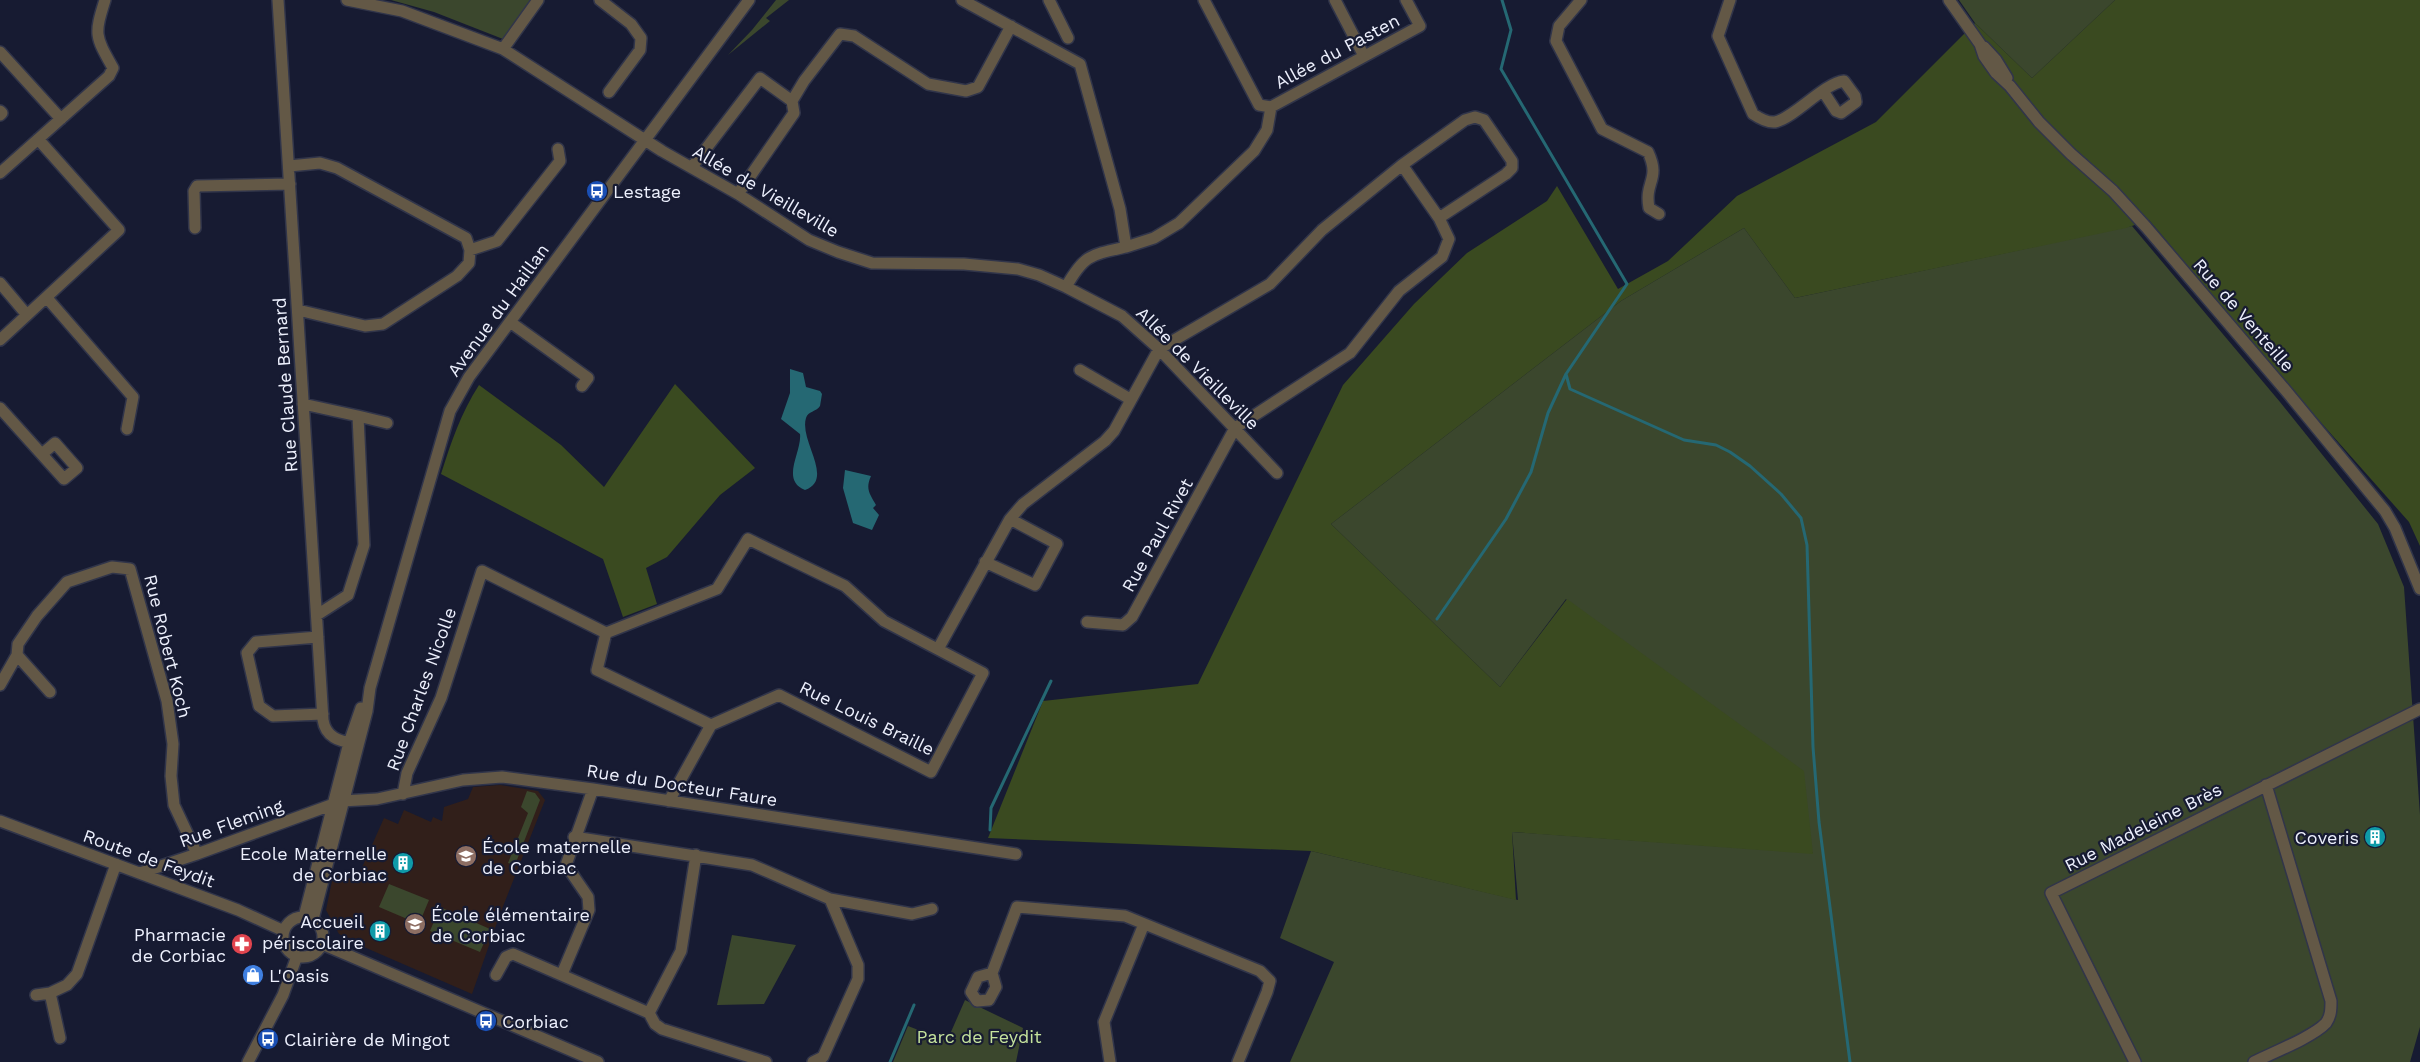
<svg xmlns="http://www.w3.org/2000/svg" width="2420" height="1062" font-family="'Work Sans',sans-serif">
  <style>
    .education { fill: #311f1a }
    .green { fill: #3b472d }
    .forest { fill: #3a4a20 }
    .water { fill: #256873 }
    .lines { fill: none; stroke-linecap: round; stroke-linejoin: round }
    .stream { stroke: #256873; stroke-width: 3 }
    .minor-casing { stroke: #31354a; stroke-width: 14 }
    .minor { stroke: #635846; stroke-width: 11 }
    .labels { text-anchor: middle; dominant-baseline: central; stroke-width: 4.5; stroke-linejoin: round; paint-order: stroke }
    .street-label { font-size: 18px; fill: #edf0fd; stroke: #171b32 }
    .poi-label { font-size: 18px; fill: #edf0fd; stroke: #171b32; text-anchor: start }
    .park-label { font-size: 18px; fill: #c5e39d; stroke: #171b32 }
  </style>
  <rect width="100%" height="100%" fill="#171b32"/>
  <path class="education" d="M500 785 538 791 545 800 500 914 472 994 357 944V942L339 934 326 910 333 876 338 874 356 881 384 818 398 824 404 810 431 822 433 817 442 821 444 807 468 799 473 787Z"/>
  <path class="green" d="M391 0H531L503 39 434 12Z
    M776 0H789L766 18 770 21 728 55 752 30Z
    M1959 0H2115L2032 78 1975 23Z
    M2132 226 2280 402 2378 524 2404 587 2420 815V1027L2410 1062H1290L1334 962 1280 938 1311 851 1518 900 1512 832 1813 853 1566 599 1500 687 1331 524 1621 301 1744 228 1795 298Z
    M527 791 535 793 540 800 515 865 508 863 528 813 521 807Z
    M389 884 429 900 419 924 379 907Z
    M440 907 490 929 480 952 430 931Z
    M732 935 796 945 764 1004 717 1005Z
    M965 1000 1023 1028 1016 1062H893L908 1026 947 1041Z"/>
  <path class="forest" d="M2115 0H2420V546L2409 522 2293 391 2149 220 2126 228 1795 298 1744 228 1621 301 1331 524 1500 687 1567 599 1804 771 1813 854 1512 832 1516 900 1311 851 988 838 1043 701 1198 684 1343 385 1414 304 1467 253 1547 201 1557 186 1618 289 1668 261 1737 196 1876 122 1975 23 2032 78Z
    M675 384 755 468 720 495 667 557 646 568 657 604 623 617 603 559 441 474C451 442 461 413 479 385L561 445 604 487Z"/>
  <path class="water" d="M790 369 803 373 806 387 820 391 822 394 820 406C816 412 808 411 806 418 799 441 835 479 805 490 780 480 802 452 800 434L781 419 790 393Z
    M845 470 871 476C865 489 870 494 876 505L873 508 879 515 872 530 853 523 843 488Z"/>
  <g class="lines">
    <path class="stream" d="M1502 0 1511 30 1501 69 1627 284 1566 374 1570 389 1684 440 1716 445 1730 452 1750 466 1781 494 1801 518 1807 545 1813 747 1819 822 1850 1062
      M1437 619 1506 519 1531 472 1548 413 1566 374
      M990 830 991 808 1051 681
      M890 1062 914 1005"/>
    <g class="minor-casing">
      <path id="minor" d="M278 0 323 720C326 739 341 741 358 745
        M347 0 402 11 503 49 662 151 738 194 809 240 838 252 872 263 964 264 1018 269 1039 275 1066 287 1122 316 1159 349 1277 473
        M600 0 631 24 641 38 640 50 609 92
        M962 0 1080 64 1120 209 1126 247C1090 255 1084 255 1066 287
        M1049 0 1068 38
        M1204 0 1259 105 1271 107
        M1335 0 1364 56
        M1581 0 1559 26 1556 41 1602 129 1648 152C1661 180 1644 181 1649 208L1659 214
        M1730 0 1718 36 1753 114C1759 118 1767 123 1775 122 1793 119 1824 83 1844 81L1855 96 1856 102 1841 113 1836 111 1823 91
        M1949 0 1980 44 1984 56 1996 73 2010 86 2039 122 2071 154 2113 191 2146 227 2287 392 2385 511 2395 528 2420 589
        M1984 47 1996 60 2007 78
        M503 49 538 0
        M0 52 61 119
        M792 101 804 81 840 34 854 36 928 84 966 91 978 87 1011 26
        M1271 107 1420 26 1406 0
        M0 111 2 113 0 115
        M1402 165 1439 218
        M289 166 320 163 337 168 466 238 470 250 497 241 560 161 558 149
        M692 167 760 78 792 101 794 113 738 194
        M0 173 109 76 113 68C95 36 94 35 105 0
        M195 228 194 191 197 186 290 184
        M1126 247 1154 238 1179 223 1254 151 1267 130 1271 107
        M0 283 27 315
        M47 298 133 397 127 429
        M298 310 365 326 383 324 457 276 469 263 470 250
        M510 322 588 378 582 386
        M0 340 119 230 38 139
        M1080 370 1130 399
        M303 404 358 416 364 545 348 595 317 615
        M0 408 64 479 77 468 55 443 42 454
        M358 416 387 423
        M985 562 1035 585 1057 544 1010 519
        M606 633 717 589 748 539 845 586 884 621 983 673 931 772 779 695 711 725 669 801
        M318 637 256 642 247 653 259 706 273 716 323 714
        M938 649 1010 519 1023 504 1105 441 1114 431 1159 349 1270 284 1322 230 1402 165 1465 120 1475 117 1484 120 1512 161V168L1506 174 1439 218 1449 239 1442 257 1399 291 1350 353 1235 428 1132 617 1123 625 1087 622
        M17 655 50 692
        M0 685 17 655 18 644 37 616 67 582 112 567 130 569 167 701 173 744 171 776 174 805 197 854
        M403 794 407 773 441 698 482 571 606 633 597 670 711 725
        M0 821 238 910 284 931
        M574 837 752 865 830 899 912 914 932 909
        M140 873 197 854 342 801 377 799 463 780 502 777 593 789 1016 854
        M304 917 349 743 361 708
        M283 937a20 20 0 1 1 40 0a20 20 0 1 1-40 0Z
        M313 919 367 711 370 688 450 411 469 377 749 0
        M322 944 598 1062
        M992 973 978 977 971 992 977 1001 989 1000 996 987 992 973 1017 907 1125 916 1260 971 1270 981 1267 992 1238 1062
        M562 974 589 910 588 897 566 865 593 789
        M496 975 506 957 513 954 649 1013 655 1024 662 1029 766 1062
        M36 995 50 993
        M649 1013 681 951 696 855
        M60 1038 50 993 67 985 77 974 116 864
        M248 1062 283 995 297 956
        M813 1062 823 1057 858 979V965L830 899
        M1110 1062 1104 1022 1144 924
        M2135 1062 2051 893 2420 709
        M2254 1062C2272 1053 2313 1037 2326 1023 2331 1016 2331 1009 2331 1001L2266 785"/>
    </g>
    <use href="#minor" class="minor"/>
  </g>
  <defs>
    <g id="bus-disc" transform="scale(1.125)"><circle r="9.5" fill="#1a4fb4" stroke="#171b32"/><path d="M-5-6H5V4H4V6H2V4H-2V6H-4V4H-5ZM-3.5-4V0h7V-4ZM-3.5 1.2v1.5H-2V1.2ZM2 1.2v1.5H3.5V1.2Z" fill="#fff"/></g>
    <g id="building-disc" transform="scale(1.125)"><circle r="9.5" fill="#0f9aa8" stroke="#171b32"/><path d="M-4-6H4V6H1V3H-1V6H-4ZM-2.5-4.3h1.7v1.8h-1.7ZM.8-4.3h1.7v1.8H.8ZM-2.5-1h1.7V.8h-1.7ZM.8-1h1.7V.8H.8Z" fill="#fff"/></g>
    <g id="school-disc" transform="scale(1.125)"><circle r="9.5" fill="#8d6e63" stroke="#171b32"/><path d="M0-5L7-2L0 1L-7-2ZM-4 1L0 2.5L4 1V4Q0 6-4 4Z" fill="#fff"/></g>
    <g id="pharmacy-disc" transform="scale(1.125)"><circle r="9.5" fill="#e0444e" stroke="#171b32"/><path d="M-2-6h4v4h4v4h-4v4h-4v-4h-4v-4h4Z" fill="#fff"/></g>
    <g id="shop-disc" transform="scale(1.125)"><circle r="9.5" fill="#3f7fe0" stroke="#171b32"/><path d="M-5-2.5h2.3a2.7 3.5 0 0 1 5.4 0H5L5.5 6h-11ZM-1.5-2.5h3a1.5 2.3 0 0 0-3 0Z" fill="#fff"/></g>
  </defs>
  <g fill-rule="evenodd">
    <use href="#bus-disc" x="597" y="191"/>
    <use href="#building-disc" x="2375" y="837"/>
    <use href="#school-disc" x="466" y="856"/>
    <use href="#building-disc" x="403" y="863"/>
    <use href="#school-disc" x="415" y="924"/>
    <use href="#building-disc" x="380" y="931"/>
    <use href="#pharmacy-disc" x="242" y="944"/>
    <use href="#shop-disc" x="253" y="975"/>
    <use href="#bus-disc" x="486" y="1021"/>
    <use href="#bus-disc" x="268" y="1039"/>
  </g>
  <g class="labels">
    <g class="street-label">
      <text transform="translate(1337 51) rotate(-28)">Allée du Pasten</text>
      <text transform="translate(766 191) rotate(30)">Allée de Vieilleville</text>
      <text transform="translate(498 310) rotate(-54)">Avenue du Haillan</text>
      <text transform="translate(2244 315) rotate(49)">Rue de Venteille</text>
      <text transform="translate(1198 368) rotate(45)">Allée de Vieilleville</text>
      <text transform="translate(285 385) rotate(-94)">Rue Claude Bernard</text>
      <text transform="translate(1157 535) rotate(-61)">Rue Paul Rivet</text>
      <text transform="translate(168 646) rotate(76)">Rue Robert Koch</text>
      <text transform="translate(421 689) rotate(-70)">Rue Charles Nicolle</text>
      <text transform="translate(867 718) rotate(26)">Rue Louis Braille</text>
      <text transform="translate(682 785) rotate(9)">Rue du Docteur Faure</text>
      <text transform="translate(231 823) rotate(-20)">Rue Fleming</text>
      <text transform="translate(2143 827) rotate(-27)">Rue Madeleine Brès</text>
      <text transform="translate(149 858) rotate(20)">Route de Feydit</text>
    </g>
    <g class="poi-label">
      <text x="613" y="191">Lestage</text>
      <text x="2359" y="837" text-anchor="end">Coveris</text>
      <text x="482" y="846">École maternelle<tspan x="482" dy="21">de Corbiac</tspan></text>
      <text x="387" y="853" text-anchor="end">Ecole Maternelle<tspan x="387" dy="21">de Corbiac</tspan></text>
      <text x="431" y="914">École élémentaire<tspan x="431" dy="21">de Corbiac</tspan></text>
      <text x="364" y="921" text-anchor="end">Accueil<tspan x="364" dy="21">périscolaire</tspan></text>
      <text x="226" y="934" text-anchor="end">Pharmacie<tspan x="226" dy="21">de Corbiac</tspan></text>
      <text x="269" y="975">L'Oasis</text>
      <text x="502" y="1021">Corbiac</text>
      <text x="284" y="1039">Clairière de Mingot</text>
    </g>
    <g class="park-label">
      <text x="979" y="1036">Parc de Feydit</text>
    </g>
  </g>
</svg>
